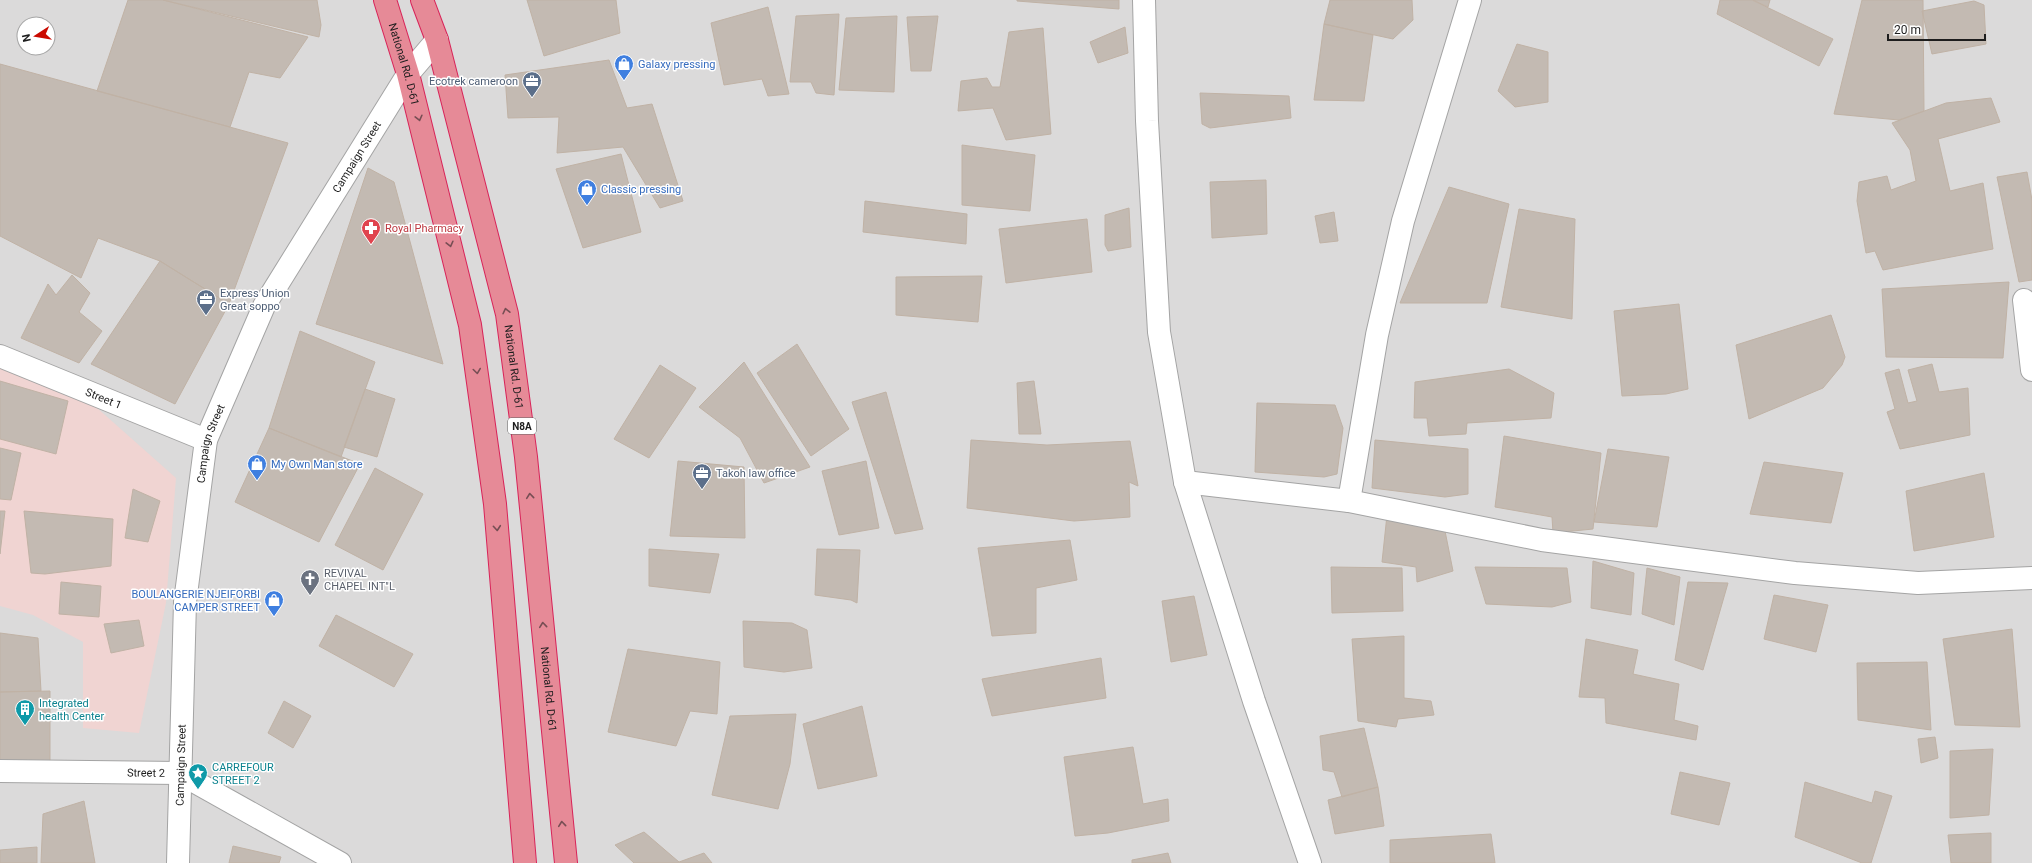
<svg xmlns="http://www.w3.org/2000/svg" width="2032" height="863" font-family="Roboto,sans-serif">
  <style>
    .residential { fill: #dbdada; fill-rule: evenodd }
    .commercial { fill: #f0d4d2 }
    .building { fill: #c3bab2; stroke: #c0b2a5 }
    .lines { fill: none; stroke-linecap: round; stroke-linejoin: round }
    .minor-casing { stroke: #a4a4a4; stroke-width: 24 }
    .highway-casing { stroke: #d82459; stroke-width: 24 }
    .minor { stroke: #fff; stroke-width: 22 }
    .highway { stroke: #e68a97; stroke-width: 22 }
    .oneway { stroke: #774e54 }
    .labels { text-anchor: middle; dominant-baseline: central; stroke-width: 3; stroke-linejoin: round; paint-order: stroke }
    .shield { fill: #fff; stroke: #616161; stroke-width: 1 }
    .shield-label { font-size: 10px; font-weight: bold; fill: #1d1d1d }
    .street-label { font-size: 11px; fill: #1d1d1d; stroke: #fff }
    .shop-label { font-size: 11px; fill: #366cbe; stroke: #fff; text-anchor: start }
    .service-label { font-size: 11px; fill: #4e5e75; stroke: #fff; text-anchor: start }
    .health-label { font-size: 11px; fill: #be3a42; stroke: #fff; text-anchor: start }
    .worship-label { font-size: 11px; fill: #5b616d; stroke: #fff; text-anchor: start }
    .culture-label { font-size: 11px; fill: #0d838f; stroke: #fff; text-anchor: start }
  </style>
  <rect width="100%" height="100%" fill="#eeebe3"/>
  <path class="residential" d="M0 0H2032V863H0ZM24 24H48V48H24Z"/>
  <path class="commercial" d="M0 368 96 407 176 478 166 603 139 733 83 728V642L33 615 0 606Z"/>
  <path class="building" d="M128 0H163L308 37 280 78 249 72 230 127 97 91Z
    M163 0H317L321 25 319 37Z
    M527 0H616L620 33 544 56Z
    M1017 0H1119V9L1017 1Z
    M1330 0H1412L1413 20 1393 39 1324 24Z
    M1720 0H1752L1833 39 1819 66 1717 14Z
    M1753 0H1770L1768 7Z
    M1862 0H1923L1924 111 1899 120 1834 114Z
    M1974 1 1984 5 1986 44 1932 54 1922 11Z
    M768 7 789 94 768 96 762 79 724 85 711 23Z
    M839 14 834 95 816 93 811 82H790L796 16Z
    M897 16 894 92 839 90 846 18Z
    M938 16 931 71H911L907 17Z
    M1324 24 1373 35 1364 101 1314 100Z
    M1125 27 1128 53 1098 63 1090 42Z
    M1043 28 1051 134 1006 140 993 108 958 111 961 81 987 78 992 87H1000L1009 32Z
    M1517 44 1548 52V102L1515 107 1498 91Z
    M609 60 627 108 652 104 683 201 660 208 623 147 557 153 559 117 508 118 505 75Z
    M0 64 288 143 229 304 160 261 98 238 81 278 0 236Z
    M1200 93 1289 96 1291 118 1210 128 1202 124Z
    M1991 98 2000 122 1938 139 1950 191 1983 183 1993 249 1883 270 1875 251 1866 253 1857 201 1859 182 1887 176 1891 190 1916 181 1910 150 1892 123 1946 103Z
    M962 145 1035 155 1030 211 962 205Z
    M621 154 641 232 583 248 556 169Z
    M368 168 394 182 443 364 316 324Z
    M2027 172 2032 200V280L2019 282 1997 177Z
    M1266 180 1267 234 1212 238 1210 182Z
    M1449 187 1509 204 1487 303H1400Z
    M865 201 967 214 966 244 863 232Z
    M1129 208 1131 247 1108 251 1105 245V215Z
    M1519 209 1575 219 1572 319 1501 307Z
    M1334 212 1338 241 1320 243 1315 216Z
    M1087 219 1092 272 1006 283 999 229Z
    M160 261 229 304 175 404 91 364Z
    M72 275 90 293 79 312 102 331 79 363 21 338 48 284 56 295Z
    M982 276 978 322 896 315V277Z
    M2009 282 2003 358 1886 357 1882 289Z
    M1679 304 1688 389 1666 394 1622 396 1614 311Z
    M1831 315 1845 357 1842 365 1823 388 1749 419 1736 345Z
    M300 331 375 362 341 457 269 428Z
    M797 344 849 429 811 456 757 373Z
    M744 362 810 467 764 483 740 438 699 407Z
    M1932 364 1939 392 1968 388 1970 435 1900 449 1887 412 1895 409 1885 373 1899 369 1908 403 1917 401 1908 370Z
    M660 365 696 388 649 458 614 439Z
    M1509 369 1554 393 1551 418 1467 423 1466 434 1429 436 1427 418H1414L1415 382Z
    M0 381 68 401 56 454 0 439Z
    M1034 381 1041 434H1019L1017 383Z
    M365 389 395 399 377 457 344 447Z
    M886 392 923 529 895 534 852 402Z
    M1257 403 1335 405 1343 428 1337 474 1324 477 1255 472Z
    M269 428 360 464 319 542 235 502Z
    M1504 436 1601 453 1593 529 1553 533 1552 517 1495 507Z
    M971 440 1047 445 1130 441 1138 486 1129 482 1130 517 1074 521 967 508Z
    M1375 440 1468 449V494L1445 497 1372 488Z
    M0 448 21 453 11 500 0 499Z
    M1608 449 1669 457 1657 527 1594 522Z
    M678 461 744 467 745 538 670 536Z
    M866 461 879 528 839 535 822 471Z
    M1764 462 1843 473 1831 523 1750 514Z
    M375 468 423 494 383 570 335 545Z
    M1984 473 1994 537 1914 551 1906 491Z
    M133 489 160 501 148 542 125 538Z
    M0 511H5L0 554Z
    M24 511 113 519 111 566 45 574 31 573Z
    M1387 515 1444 526 1453 571 1417 582 1416 567 1382 562Z
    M1070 540 1077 580 1036 588V633L992 636 978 548Z
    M649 549 719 554 710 593 649 586Z
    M817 549 860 550 857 603 851 600 815 595Z
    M1593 561 1634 573 1631 615 1591 608Z
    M1331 567 1402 568 1403 611 1332 613Z
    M1475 567 1567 568 1571 602 1552 607 1486 604Z
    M1647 568 1680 577 1674 625 1642 614Z
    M61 582 101 586 99 617 59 614Z
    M1688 582 1728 583 1703 670 1675 660Z
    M1774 595 1828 605 1816 652 1764 639Z
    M1194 596 1207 655 1171 662 1162 601Z
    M336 615 413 654 394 687 319 646Z
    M139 620 144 646 111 653 104 624Z
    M743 621 792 623 807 630 812 668 784 672 744 667Z
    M2012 629 2020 727 1955 725 1943 639Z
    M0 633 38 638 41 691 0 692Z
    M1404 636V698L1431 701 1434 715 1398 719 1396 727 1358 721 1352 639Z
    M1586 639 1638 650 1633 674 1679 684 1674 720 1698 726 1696 740 1606 723 1605 698 1579 697Z
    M628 649 720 662 717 714 690 711 676 746 608 732Z
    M1101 658 1106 698 992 716 982 679Z
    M1927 662 1931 730 1858 720 1857 663Z
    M50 691V761L0 760V692Z
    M284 701 311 716 293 748 268 733Z
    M862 706 877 776 818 789 803 724Z
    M796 714 790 764 778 809 712 795 730 716Z
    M1364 728 1378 787 1342 797 1334 772 1323 770 1320 736Z
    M1935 737 1938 758 1921 763 1918 739Z
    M1133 747 1143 804 1168 799 1169 821 1108 833 1075 836 1064 757Z
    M1993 749 1989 815 1950 818V751Z
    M1680 772 1730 783 1719 825 1671 814Z
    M1805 782 1872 803 1875 791 1892 796 1871 863H1862L1795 837Z
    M1378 787 1384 826 1335 834 1328 800Z
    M84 801 95 863H41L43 814Z
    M644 832 679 862 704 853 712 863H634L615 845Z
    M1991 833V863H1951L1948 835Z
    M1491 834 1495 863H1390V840Z
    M233 846 281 857 279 863H229Z
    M37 847V863H0V850Z
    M1168 853 1171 863H1132V860Z"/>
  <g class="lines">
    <g class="minor-casing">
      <g id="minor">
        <path d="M1144 0 1147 121 1159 332 1185 482 1254 701 1310 863"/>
        <path d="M2024 300 2032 370"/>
        <path id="s1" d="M0 356 206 440"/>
        <path d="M1185 482 1349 501 1377 335 1403 221 1470 0"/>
        <path d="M1349 501 1542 540 1795 573 1918 583 2032 578"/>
        <path id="s2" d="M0 771 179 773 340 863"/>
        <path id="s3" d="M178 863 185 602 206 440 264 306 408 74 437 40"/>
      </g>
    </g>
    <g class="highway-casing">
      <g id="highway">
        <path id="s4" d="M385 0 408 74 470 325 495 504 525 863"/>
        <path id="s5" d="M422 0 437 40 507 314 526 457 566 863"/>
      </g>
    </g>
    <use href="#minor" class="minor"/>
    <use href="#highway" class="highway"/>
  </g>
  <defs><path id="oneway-chevron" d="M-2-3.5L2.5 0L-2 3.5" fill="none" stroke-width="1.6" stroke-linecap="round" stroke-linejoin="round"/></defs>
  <g class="oneway">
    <use href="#oneway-chevron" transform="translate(419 118) rotate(76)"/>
    <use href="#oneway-chevron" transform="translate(450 244) rotate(76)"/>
    <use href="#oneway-chevron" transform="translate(506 311) rotate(-103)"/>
    <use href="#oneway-chevron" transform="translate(477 371) rotate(82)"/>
    <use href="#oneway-chevron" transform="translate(530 496) rotate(-96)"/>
    <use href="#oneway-chevron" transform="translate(497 528) rotate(85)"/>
    <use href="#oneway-chevron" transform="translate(543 625) rotate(-96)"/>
    <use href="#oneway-chevron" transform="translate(562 824) rotate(-96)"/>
  </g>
  <defs>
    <g id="shop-pin" transform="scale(1)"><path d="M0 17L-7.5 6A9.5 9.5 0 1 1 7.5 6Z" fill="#3f7fe0" stroke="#fff"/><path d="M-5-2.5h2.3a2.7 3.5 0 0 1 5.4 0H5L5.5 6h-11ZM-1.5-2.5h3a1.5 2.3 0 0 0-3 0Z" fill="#fff"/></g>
    <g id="office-pin" transform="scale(1)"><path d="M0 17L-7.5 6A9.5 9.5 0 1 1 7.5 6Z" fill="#5c6f8a" stroke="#fff"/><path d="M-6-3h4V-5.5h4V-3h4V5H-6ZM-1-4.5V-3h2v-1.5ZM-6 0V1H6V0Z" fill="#fff"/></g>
    <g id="pharmacy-pin" transform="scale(1)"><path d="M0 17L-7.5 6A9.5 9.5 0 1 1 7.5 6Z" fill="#e0444e" stroke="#fff"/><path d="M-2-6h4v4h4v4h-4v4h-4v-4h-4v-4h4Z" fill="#fff"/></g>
    <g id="church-pin" transform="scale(1)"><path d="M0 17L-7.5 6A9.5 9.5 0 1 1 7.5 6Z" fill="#6b7280" stroke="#fff"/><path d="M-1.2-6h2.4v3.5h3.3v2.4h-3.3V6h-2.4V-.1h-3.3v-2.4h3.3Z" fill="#fff"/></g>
    <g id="building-pin" transform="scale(1)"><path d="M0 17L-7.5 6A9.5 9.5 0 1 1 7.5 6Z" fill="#0f9aa8" stroke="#fff"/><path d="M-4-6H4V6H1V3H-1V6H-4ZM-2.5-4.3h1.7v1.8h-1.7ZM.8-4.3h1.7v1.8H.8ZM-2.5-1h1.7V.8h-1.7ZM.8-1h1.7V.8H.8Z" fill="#fff"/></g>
    <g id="sight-pin" transform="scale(1)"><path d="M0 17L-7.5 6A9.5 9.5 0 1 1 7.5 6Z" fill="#0f9aa8" stroke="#fff"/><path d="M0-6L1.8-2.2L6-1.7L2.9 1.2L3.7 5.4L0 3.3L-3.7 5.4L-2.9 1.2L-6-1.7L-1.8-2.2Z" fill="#fff"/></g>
  </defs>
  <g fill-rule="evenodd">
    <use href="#shop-pin" x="624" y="64"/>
    <use href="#office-pin" x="532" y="81"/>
    <use href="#shop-pin" x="587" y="189"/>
    <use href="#pharmacy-pin" x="371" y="228"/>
    <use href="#office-pin" x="206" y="299"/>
    <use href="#shop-pin" x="257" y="464"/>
    <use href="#office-pin" x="702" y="473"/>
    <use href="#church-pin" x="310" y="579"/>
    <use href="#shop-pin" x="274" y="600"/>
    <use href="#building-pin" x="25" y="709"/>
    <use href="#sight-pin" x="198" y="773"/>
  </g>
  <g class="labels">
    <rect class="shield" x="508" y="418" width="28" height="16" rx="3"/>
    <g class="shield-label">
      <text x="522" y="426">N8A</text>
    </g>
    <g class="street-label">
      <text stroke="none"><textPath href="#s4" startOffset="67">National Rd. D-61</textPath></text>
      <text stroke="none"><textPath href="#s3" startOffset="746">Campaign Street</textPath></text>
      <text stroke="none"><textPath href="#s5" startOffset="379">National Rd. D-61</textPath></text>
      <text stroke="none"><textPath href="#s1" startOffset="112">Street 1</textPath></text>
      <text stroke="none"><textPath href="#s3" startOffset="422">Campaign Street</textPath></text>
      <text stroke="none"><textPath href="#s5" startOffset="703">National Rd. D-61</textPath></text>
      <text stroke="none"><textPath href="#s3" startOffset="98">Campaign Street</textPath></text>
      <text stroke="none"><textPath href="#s2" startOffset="146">Street 2</textPath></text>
    </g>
    <g class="shop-label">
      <text x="638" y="64">Galaxy pressing</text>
      <text x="601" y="189">Classic pressing</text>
      <text x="271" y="464">My Own Man store</text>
      <text x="260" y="594" text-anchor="end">BOULANGERIE NJEIFORBI<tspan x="260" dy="13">CAMPER STREET</tspan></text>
    </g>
    <g class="service-label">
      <text x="518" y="81" text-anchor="end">Ecotrek cameroon</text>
      <text x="220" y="293">Express Union<tspan x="220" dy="13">Great soppo</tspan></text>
      <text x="716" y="473">Takoh law office</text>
    </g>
    <g class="health-label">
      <text x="385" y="228">Royal Pharmacy</text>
    </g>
    <g class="worship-label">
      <text x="324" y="573">REVIVAL<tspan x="324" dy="13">CHAPEL INT"L</tspan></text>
    </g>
    <g class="culture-label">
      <text x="39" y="703">Integrated<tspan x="39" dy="13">health Center</tspan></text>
      <text x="212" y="767">CARREFOUR<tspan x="212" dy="13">STREET 2</tspan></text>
    </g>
  </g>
  <g transform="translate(36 36) rotate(258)"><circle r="19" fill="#ffffff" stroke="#a5a5a5"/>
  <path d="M0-3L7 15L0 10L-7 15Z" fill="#ca0a00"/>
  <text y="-6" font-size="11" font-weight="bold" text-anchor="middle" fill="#1d1d1d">N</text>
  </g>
  <path d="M1888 34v6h97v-6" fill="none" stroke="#1d1d1d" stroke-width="2"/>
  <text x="1894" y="34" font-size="12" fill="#1d1d1d" stroke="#ffffff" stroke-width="3" paint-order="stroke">20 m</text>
</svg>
